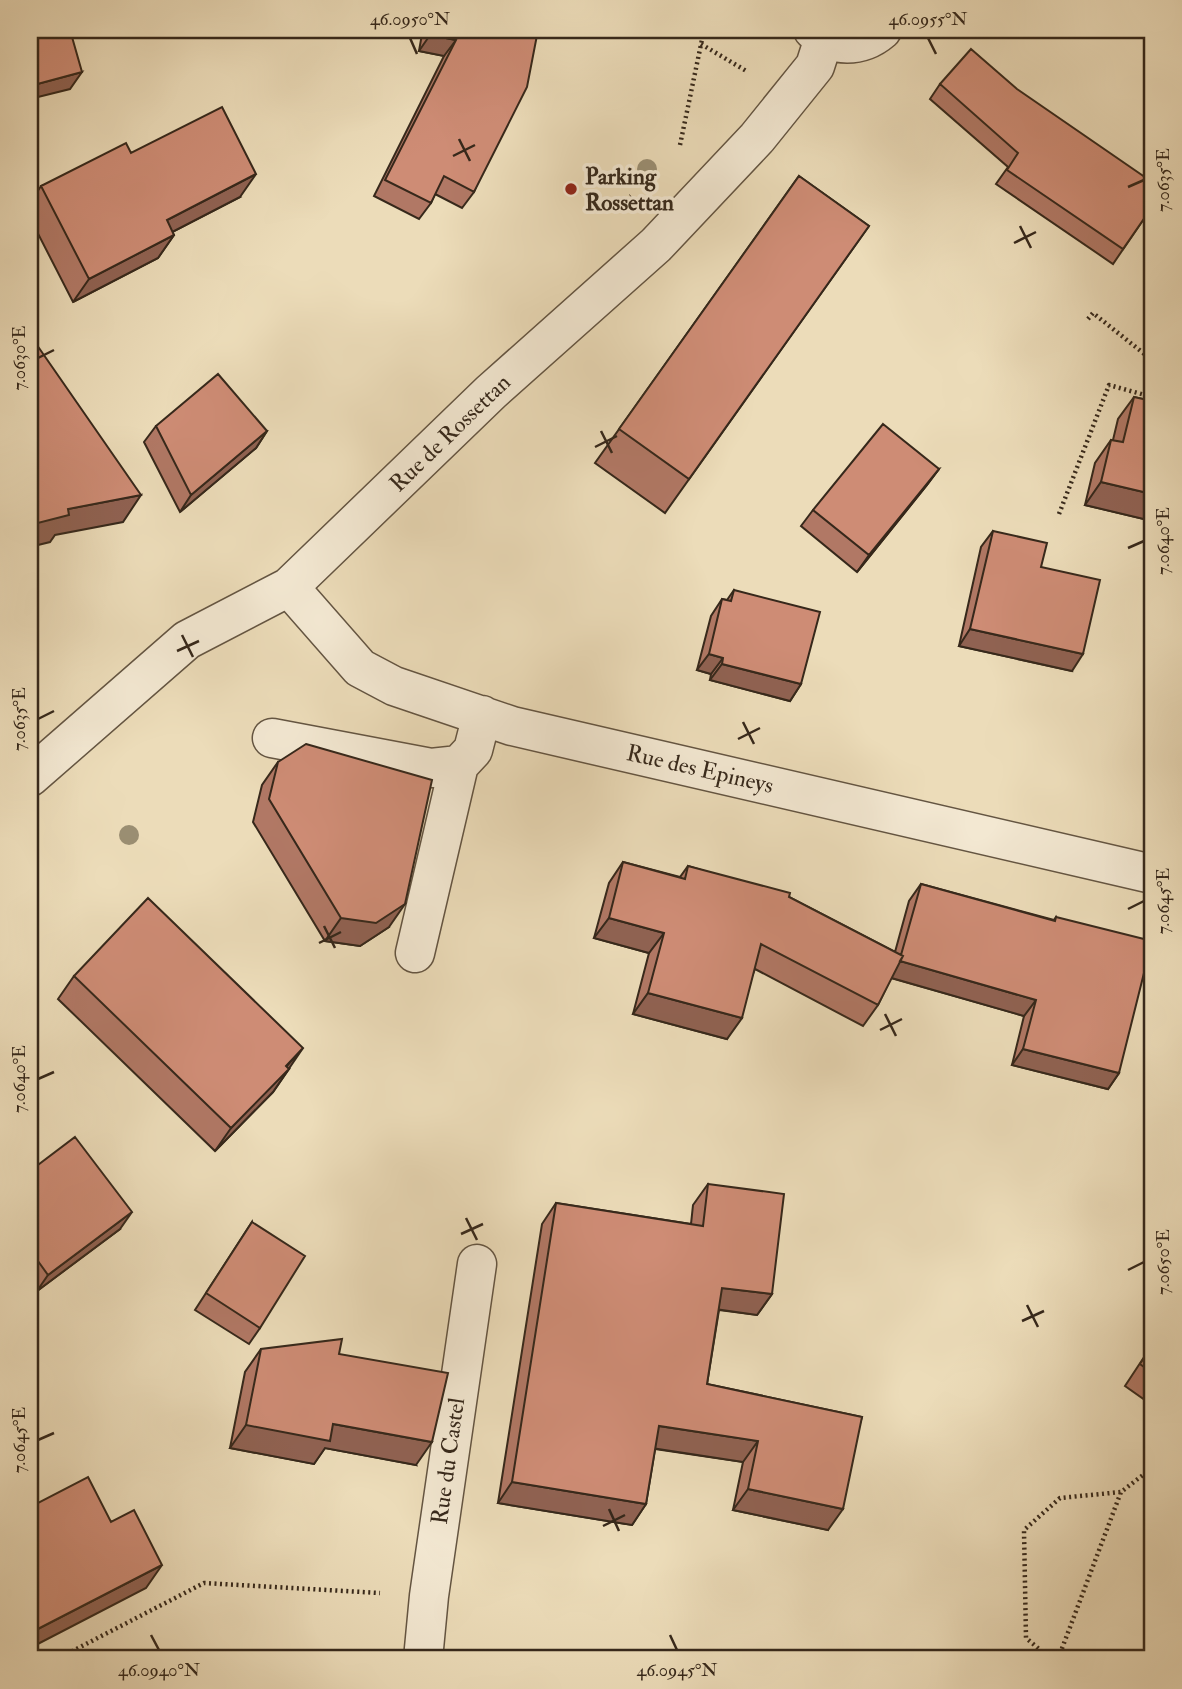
<svg xmlns="http://www.w3.org/2000/svg" width="1182" height="1689" font-family="'IM FELL Double Pica',serif">
  <style>
    .lines { fill: none; stroke-linecap: round; stroke-linejoin: round }
    .minor-casing { stroke: #645542; stroke-width: 41 }
    .path { stroke: #36281b; stroke-width: 4.5; stroke-dasharray: 2 3.5; stroke-linecap: butt }
    .minor { stroke: #f3e8d2; stroke-width: 38 }
    .tree { fill: #9a8e72 }
    .wall { fill: #b17865; stroke: #36281b; stroke-width: 2 }
    .shaded-wall { fill: #906252; stroke: #36281b; stroke-width: 2 }
    .building { fill: #ce8c75; stroke: #36281b; stroke-width: 2 }
    .ticks { fill: none; stroke: #36281b; stroke-width: 2.5 }
    .poi-dot { fill: #8f2418; stroke: #f3e8d2; stroke-width: 2.5 }
    .labels { text-anchor: middle; dominant-baseline: central; stroke-width: 7; stroke-linejoin: round; paint-order: stroke }
    .poi-label { font-size: 23px; font-weight: bold; fill: #36281b; stroke: #f3e8d2; text-anchor: start }
    .street-label { font-size: 23px; fill: #36281b; stroke: #f3e8d2 }
    .neatline { fill: none; stroke: #36281b; stroke-width: 2.5 }
    .ticks-label { font-size: 18px; text-anchor: middle; fill: #36281b }
  </style>
  <rect width="100%" height="100%" fill="#ecdcb9"/>
  <filter id="stains"><feTurbulence type="fractalNoise" baseFrequency=".00286" numOctaves="4"/><feColorMatrix values="0 0 0 0 .2 0 0 0 0 .09 0 0 0 0 .02 0 0 0 .5 -.17"/></filter>
  <radialGradient id="worn" r=".72"><stop offset=".6" stop-color="#630" stop-opacity="0"/><stop offset="1" stop-color="#630" stop-opacity=".3"/></radialGradient>
  <g class="lines">
    <g class="minor-casing">
      <path id="minor" d="M813 30C833 48 861 48 882 30
        M289 587 360 668 394 686 512 726 1152 874
        M272 738 431 768 459 765 473 750 482 715
        M30 777 187 640 289 587 491 392 656 245 757 138 815 66 824 38
        M415 953 459 765
        M423 1659 429 1596 477 1264"/>
    </g>
    <path class="path" d="M701 44 748 72
      M680 145 704 30
      M622 211 618 207 631 196
      M1088 319 1093 313 1152 360
      M1059 514 1109 385 1152 397
      M57 1659 204 1583 380 1593
      M1051 1659 1026 1638 1024 1530 1060 1498 1121 1492
      M1058 1659 1121 1492 1152 1468"/>
    <use href="#minor" class="minor"/>
  </g>
  <g class="tree">
    <circle cx="647" cy="169" r="10"/>
    <circle cx="129" cy="835" r="10"/>
  </g>
  <path class="wall" d="M402 30H538L474 192 462 208 435 194 431 203 419 219 374 196 444 56 419 51 422 34Z
    M940 84 1152 207 1113 264 996 184 1008 167 930 99Z
    M131 153 240 197 172 232 174 235 158 258 73 302 30 218V203L41 186Z
    M799 176 869 226 665 513 595 463Z
    M1134 397 1152 401V521L1085 505 1095 463 1111 440H1113L1118 419Z
    M156 426 267 431 256 448 180 512 144 442Z
    M939 469 927 485 857 572 801 526 813 510Z
    M993 531 1041 567 1072 671 959 646 981 547Z
    M734 590 801 684 790 701 710 680 711 674 697 670 711 616 722 599 727 600Z
    M278 762 389 927 360 946 325 941 253 822 262 785Z
    M623 862 680 877 688 866 789 897 895 952 909 901 921 884 1054 920 1056 917 1119 1073 1108 1089 1012 1065 1024 1016 891 978 878 1005 863 1026 755 969 727 1039 633 1014 649 953 594 938 609 883Z
    M74 976 288 1069H289L273 1092 215 1151 58 999Z
    M30 1171 120 1229 37 1291 30 1282Z
    M708 1184 772 1294 757 1315 719 1310 707 1384 862 1417 828 1530 733 1510 743 1462 655 1449 646 1504 632 1525 498 1503 542 1224 556 1203 691 1224 693 1205Z
    M252 1222 260 1328 249 1344 195 1310Z
    M1152 1345V1405L1125 1386Z
    M261 1349 339 1354 416 1465 325 1448 314 1464 230 1448 245 1372Z"/>
  <path class="shaded-wall" d="M271 30H293L266 37Z
    M402 30H425L422 34Z
    M430 35 456 40 444 56 419 51Z
    M82 72 70 89 30 99V86Z
    M256 174 240 197 151 243 167 220Z
    M174 235 158 258 73 302 89 279Z
    M267 431 256 448 180 512 191 495Z
    M939 469 927 485 857 572 869 555Z
    M1101 482 1152 494V521L1085 505Z
    M141 495 123 522 55 535 50 542 30 547V525L68 509Z
    M970 629 1083 654 1072 671 959 646Z
    M709 654 723 658 711 674 697 670Z
    M722 664 801 684 790 701 710 680Z
    M405 904 389 927 360 946 325 941 341 918Z
    M609 918 664 933 649 953 594 938Z
    M900 961 1036 1000 1024 1016 888 977Z
    M648 993 742 1018 727 1039 633 1014Z
    M303 1048 273 1092 215 1151 231 1128Z
    M1023 1049 1119 1073 1108 1089 1012 1065Z
    M132 1212 120 1229 37 1291 48 1275Z
    M722 1288 772 1294 757 1315 708 1308Z
    M333 1424 432 1442 416 1465 325 1448 314 1464 230 1448 246 1425Z
    M659 1426 758 1441 743 1462 645 1447Z
    M512 1482 646 1504 632 1525 498 1503Z
    M748 1489 843 1509 828 1530 733 1510Z
    M162 1565 146 1588 30 1648V1633Z"/>
  <path class="building" d="M57 30H70L82 72 30 86V32L31 37Z
    M431 30H538L527 87 474 192 444 176 431 203 385 180 456 40 430 35Z
    M971 49 1017 89 1152 182V207L1123 249 1007 170 1018 153 940 84Z
    M222 107 256 174 167 220 174 235 89 279 41 186 126 143 131 153Z
    M799 176 869 226 689 479 619 429Z
    M30 335 141 495 68 509 69 515 30 525Z
    M218 374 267 431 191 495 156 426Z
    M1134 397 1152 401V494L1101 482 1111 440 1123 442Z
    M883 424 939 469 869 555 813 510Z
    M993 531 1047 543 1041 567 1100 580 1083 654 970 629Z
    M734 590 820 612 801 684 722 664 723 658 709 654 722 599 731 601Z
    M306 744 432 780 405 904 376 923 341 918 269 799 278 762Z
    M623 862 685 879 688 866 790 893 789 897 903 956 878 1005 761 944 742 1018 648 993 664 933 609 918Z
    M921 884 1055 921 1056 917 1152 941 1119 1073 1023 1049 1036 1000 900 961 903 956 901 955Z
    M148 898 303 1048 286 1066 289 1069 231 1128 74 976Z
    M75 1137 132 1212 48 1275 30 1250V1171Z
    M708 1184 784 1194 772 1294 722 1288 707 1384 862 1417 843 1509 748 1489 758 1441 659 1426 646 1504 512 1482 556 1203 703 1226Z
    M252 1222 305 1256 260 1328 206 1293Z
    M342 1339 339 1354 448 1373 432 1442 333 1424 330 1441 246 1425 261 1349Z
    M1152 1346V1373L1140 1364Z
    M30 1392 36 1402 30 1406Z
    M88 1477 111 1522 134 1510 162 1565 30 1633V1507Z"/>
  <path class="ticks" d="M410 38 417 54M928 38 936 54M459 139 470 161M453 156 475 145M1128 187 1144 180M1020 226 1031 248M1014 243 1036 232M38 358 54 350M601 431 612 453M595 447 617 436M1128 548 1144 541M182 635 193 657M177 651 199 641M38 719 54 711M743 722 754 744M738 739 760 728M1128 909 1144 901M324 926 335 948M319 943 341 932M885 1014 896 1036M880 1030 902 1019M38 1079 54 1072M466 1218 477 1240M461 1234 483 1224M1128 1270 1144 1262M1027 1305 1038 1327M1022 1321 1044 1311M38 1440 54 1433M609 1509 619 1531M603 1526 625 1515M151 1635 159 1650M670 1635 677 1650"/>
  <circle class="poi-dot" cx="571" cy="189" r="7"/>
  <g class="labels">
    <g class="poi-label">
      <text x="585" y="176">Parking<tspan x="585" dy="26">Rossettan</tspan></text>
    </g>
    <g class="street-label">
      <text transform="translate(450 433) rotate(-44)">Rue de Rossettan</text>
      <text transform="translate(700 769) rotate(13)">Rue des Epineys</text>
      <text transform="translate(448 1461) rotate(-82)">Rue du Castel</text>
    </g>
  </g>
  <rect width="1182" height="1689" fill="none" stroke="#ecdcb9" stroke-width="77"/>
  <rect x="38" y="38" width="1106" height="1612" class="neatline"/>
  <g class="ticks-label">
    <text x="410" y="25">46.0950°N</text>
    <text x="928" y="25">46.0955°N</text>
    <text transform="translate(1163 180) rotate(-90)" y="6">7.0635°E</text>
    <text transform="translate(19 358) rotate(-90)" y="6">7.0630°E</text>
    <text transform="translate(1163 541) rotate(-90)" y="6">7.0640°E</text>
    <text transform="translate(19 719) rotate(-90)" y="6">7.0635°E</text>
    <text transform="translate(1163 901) rotate(-90)" y="6">7.0645°E</text>
    <text transform="translate(19 1079) rotate(-90)" y="6">7.0640°E</text>
    <text transform="translate(1163 1262) rotate(-90)" y="6">7.0650°E</text>
    <text transform="translate(19 1440) rotate(-90)" y="6">7.0645°E</text>
    <text x="159" y="1676">46.0940°N</text>
    <text x="677" y="1676">46.0945°N</text>
  </g>
  <rect width="100%" height="100%" filter="url(#stains)"/>
  <rect width="100%" height="100%" fill="url(#worn)"/>
</svg>
